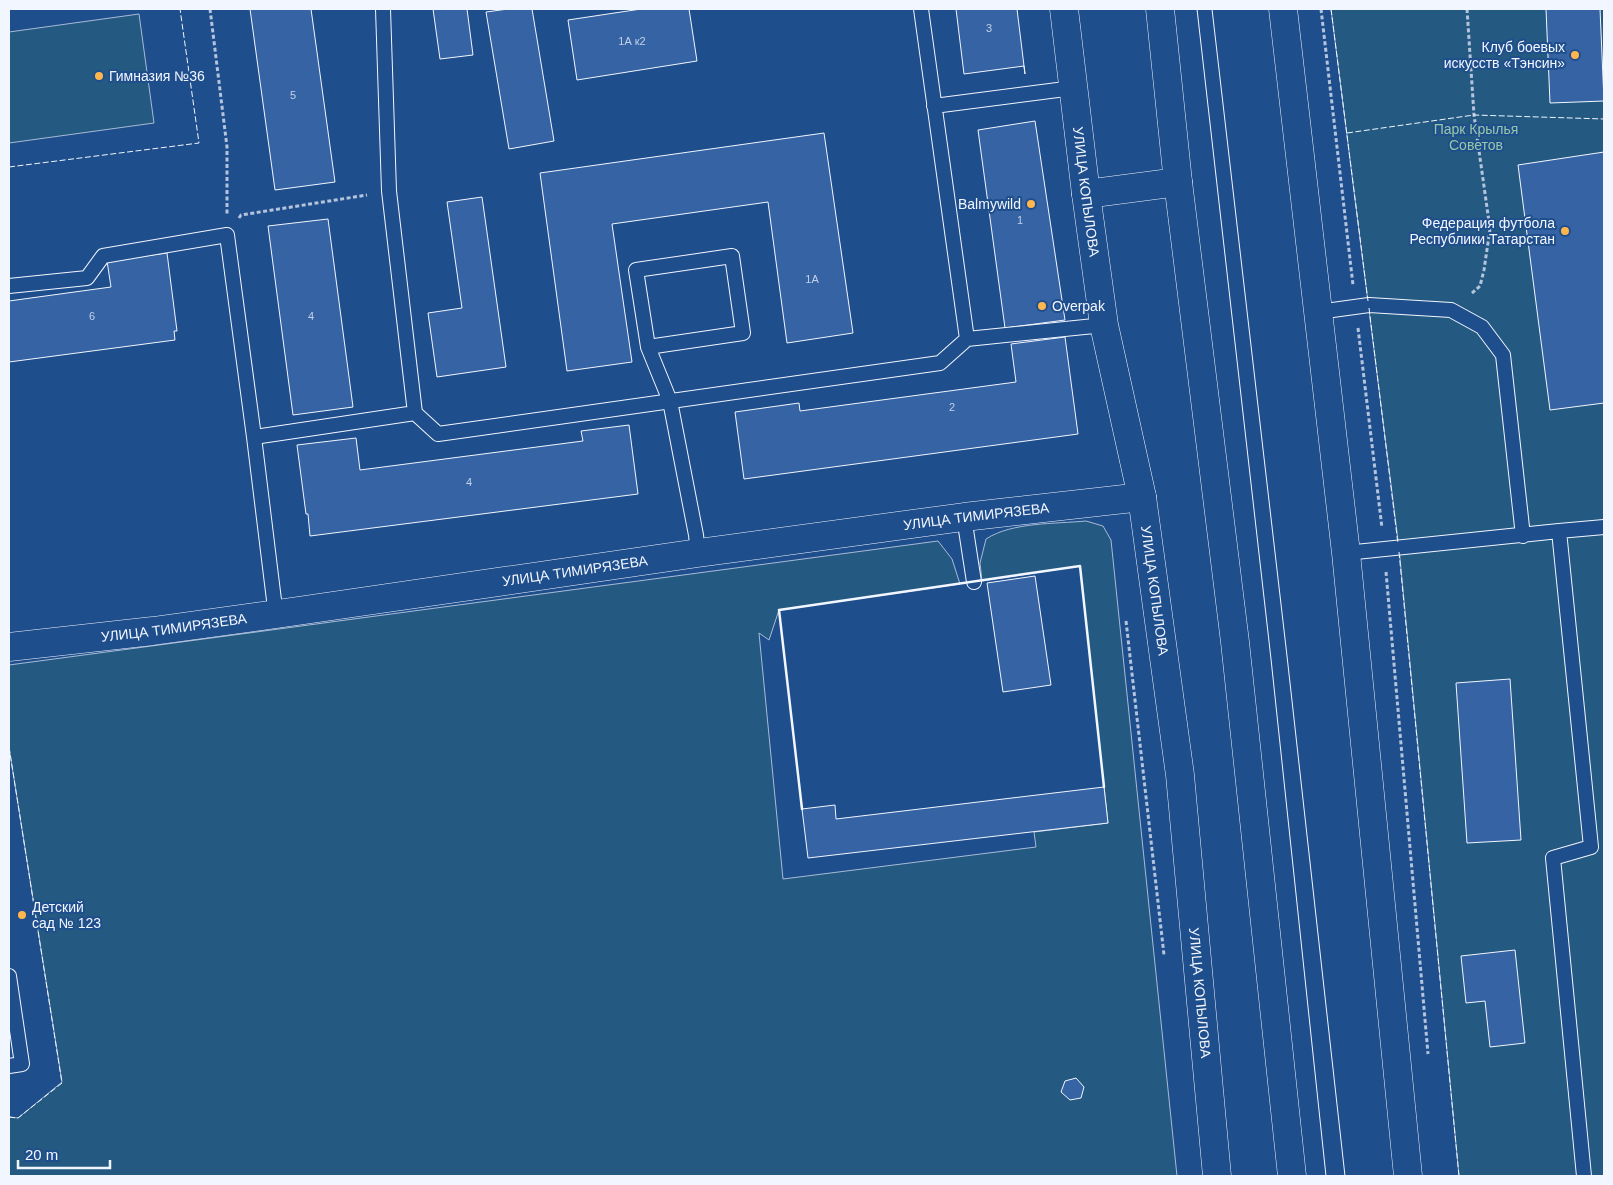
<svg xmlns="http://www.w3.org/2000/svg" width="1613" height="1185" font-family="Helvetica,sans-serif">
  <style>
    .green { fill: #245a82; stroke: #a8bbd7 }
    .building { fill: #3563a3; stroke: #f2f6ff }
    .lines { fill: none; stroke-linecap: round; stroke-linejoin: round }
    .service-casing { stroke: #f2f6ff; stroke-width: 16 }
    .minor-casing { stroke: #f2f6ff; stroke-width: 29 }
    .primary-casing { stroke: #f2f6ff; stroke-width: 29 }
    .path { stroke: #b3c4dc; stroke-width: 3; stroke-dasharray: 4 2.5; stroke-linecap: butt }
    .service { stroke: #1f4e8c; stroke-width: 14 }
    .minor { stroke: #1f4e8c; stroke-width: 28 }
    .primary { stroke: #1f4e8c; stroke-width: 28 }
    .tram { stroke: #f2f6ff; stroke-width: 1 }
    .fence { stroke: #f2f6ff; stroke-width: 1; stroke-dasharray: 6 2.5; stroke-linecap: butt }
    .wall { stroke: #f2f6ff; stroke-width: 2.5 }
    .poi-dot { fill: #ffb74d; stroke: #1f4e8c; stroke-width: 2 }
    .labels { text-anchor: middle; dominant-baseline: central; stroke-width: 4; stroke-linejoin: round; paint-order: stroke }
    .number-label { font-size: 11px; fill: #c3d1e8 }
    .poi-label { font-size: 14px; fill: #f2f6ff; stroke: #1f4e8c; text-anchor: end }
    .park-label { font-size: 14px; fill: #97c8a6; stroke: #1f4e8c }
    .street-label { font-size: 14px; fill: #f2f6ff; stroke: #1f4e8c }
  </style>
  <rect width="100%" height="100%" fill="#1f4e8c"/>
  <path class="green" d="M1331 9H1604V1176H1459L1399 548Z
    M139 14 154 123 9 143V32Z
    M1086 521 1103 526 1111 540 1177 1176H9V1117L18 1118 62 1082 9 747V665L938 541 952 559 960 584 779 610 769 640 759 633 783 879 1036 847 1034 832 1108 823 1080 566 982 581 980 563 986 539C1012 522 1055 524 1086 521Z"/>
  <path class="building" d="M250 9H311L335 182 275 190Z
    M433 9H467L473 55 440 59Z
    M508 9H532L554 141 509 149 486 12Z
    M641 9H689L697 61 577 80 568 20Z
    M956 9H1017L1025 74 1024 66 964 74Z
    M1546 9H1600L1604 101 1550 103Z
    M1035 121 1065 320 1005 328 978 130Z
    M824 133 853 333 787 343 768 202 612 224 632 362 567 371 540 173Z
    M1604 152V403L1550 410 1518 165Z
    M482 197 506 367 437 377 428 313 462 308 447 202Z
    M328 219 353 407 293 415 268 226Z
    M167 253 177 331H174L175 340 9 362V301L111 287 107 261Z
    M1065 337 1078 434 744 479 735 412 799 403 800 411 1016 382 1011 344Z
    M629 425 638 494 310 536 308 514H306L297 445 356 438 360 470 583 441 581 431Z
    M1035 576 1051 685 1003 692 987 583Z
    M1510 679 1521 840 1467 843 1456 683Z
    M1104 787 1108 823 808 858 802 809 835 805 836 819Z
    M1515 950 1525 1043 1490 1047 1485 1001 1466 1003 1461 956Z
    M1076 1078 1084 1087 1081 1098 1070 1100 1061 1092 1065 1081Z"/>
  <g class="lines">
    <g class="service-casing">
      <path id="service" d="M383 9 389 191 415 413
        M921 9 967 339
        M934 106 1073 88
        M9 286 87 278 103 256 227 235 254 437
        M1318 312 1369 305 1451 310 1482 327 1503 355 1523 536
        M648 347 743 333 732 256 636 270 648 347 670 401 696 535 698 553
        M964 517 974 582
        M1346 553 1559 531
        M277 614 274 600 254 437 415 413 438 434 940 363 967 339 1104 325
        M9 976 22 1064 9 1066
        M1584 1176 1553 858 1591 847 1559 531 1604 527"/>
    </g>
    <g class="minor-casing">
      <g id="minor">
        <path id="s1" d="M1064 9 1086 194 1104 325 1142 497 1180 775 1217 1176"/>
        <path d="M1086 194 1178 182"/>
        <path id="s2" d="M9 647 153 631 277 614 698 553 964 517 1142 497"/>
      </g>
    </g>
    <g class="primary-casing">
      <path id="primary" d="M1160 9 1178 182 1235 642 1292 1176
        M1283 9 1346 553 1408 1176"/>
    </g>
    <path class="path" d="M210 9 227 147V214
      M1321 9 1353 285
      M1467 9 1474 115 1490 229 1484 270 1480 286 1471 294
      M239 218 241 215 367 195
      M1358 328 1382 528
      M1386 572 1428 1054
      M1126 621 1164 955"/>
    <use href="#service" class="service"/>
    <use href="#minor" class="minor"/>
    <use href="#primary" class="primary"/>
    <path class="tram" d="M1197 9 1271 659 1326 1176
      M1212 9 1287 656 1345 1176"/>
    <path class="fence" d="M1331 9 1368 301
      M1347 133 1474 115 1604 119
      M9 167 199 143 180 9
      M1369 308 1398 544
      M1399 552 1459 1176
      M9 747 62 1083 18 1118 9 1117"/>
    <path class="wall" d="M802 809 779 610 1080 566 1104 787"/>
  </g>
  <g class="poi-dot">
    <circle cx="1575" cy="55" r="5"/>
    <circle cx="99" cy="76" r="5"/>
    <circle cx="1031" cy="204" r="5"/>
    <circle cx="1565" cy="231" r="5"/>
    <circle cx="1042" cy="306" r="5"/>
    <circle cx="22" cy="915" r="5"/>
  </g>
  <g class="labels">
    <g class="number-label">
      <text x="989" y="28">3</text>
      <text x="632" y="41">1А к2</text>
      <text x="293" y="95">5</text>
      <text x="1020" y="220">1</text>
      <text x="812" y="279">1А</text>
      <text x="92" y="316">6</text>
      <text x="311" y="316">4</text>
      <text x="952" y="407">2</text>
      <text x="469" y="482">4</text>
    </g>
    <g class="poi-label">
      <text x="1565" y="47">Клуб боевых<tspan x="1565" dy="16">искусств «Тэнсин»</tspan></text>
      <text x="109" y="76" text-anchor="start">Гимназия №36</text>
      <text x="1021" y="204">Balmywild</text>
      <text x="1555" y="223">Федерация футбола<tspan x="1555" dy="16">Республики Татарстан</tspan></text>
      <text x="1052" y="306" text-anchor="start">Overpak</text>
      <text x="32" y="907" text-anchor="start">Детский<tspan x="32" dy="16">сад № 123</tspan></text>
    </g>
    <g class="park-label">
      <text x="1476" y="129">Парк Крылья<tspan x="1476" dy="16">Советов</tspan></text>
    </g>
    <g class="street-label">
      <text stroke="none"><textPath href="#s1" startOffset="184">УЛИЦА КОПЫЛОВА</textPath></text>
      <text stroke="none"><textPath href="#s2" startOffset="976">УЛИЦА ТИМИРЯЗЕВА</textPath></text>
      <text stroke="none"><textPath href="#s2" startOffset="571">УЛИЦА ТИМИРЯЗЕВА</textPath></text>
      <text stroke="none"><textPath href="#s1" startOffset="589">УЛИЦА КОПЫЛОВА</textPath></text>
      <text stroke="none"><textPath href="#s2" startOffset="166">УЛИЦА ТИМИРЯЗЕВА</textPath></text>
      <text stroke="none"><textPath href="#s1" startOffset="994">УЛИЦА КОПЫЛОВА</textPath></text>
    </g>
  </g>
  <rect width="1613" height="1185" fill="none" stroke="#f2f6ff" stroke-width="20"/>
  <path d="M18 1160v8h92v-8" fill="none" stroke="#f2f6ff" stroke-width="2.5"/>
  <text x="25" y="1160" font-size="15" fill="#f2f6ff" stroke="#1f4e8c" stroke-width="4" paint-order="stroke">20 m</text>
</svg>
